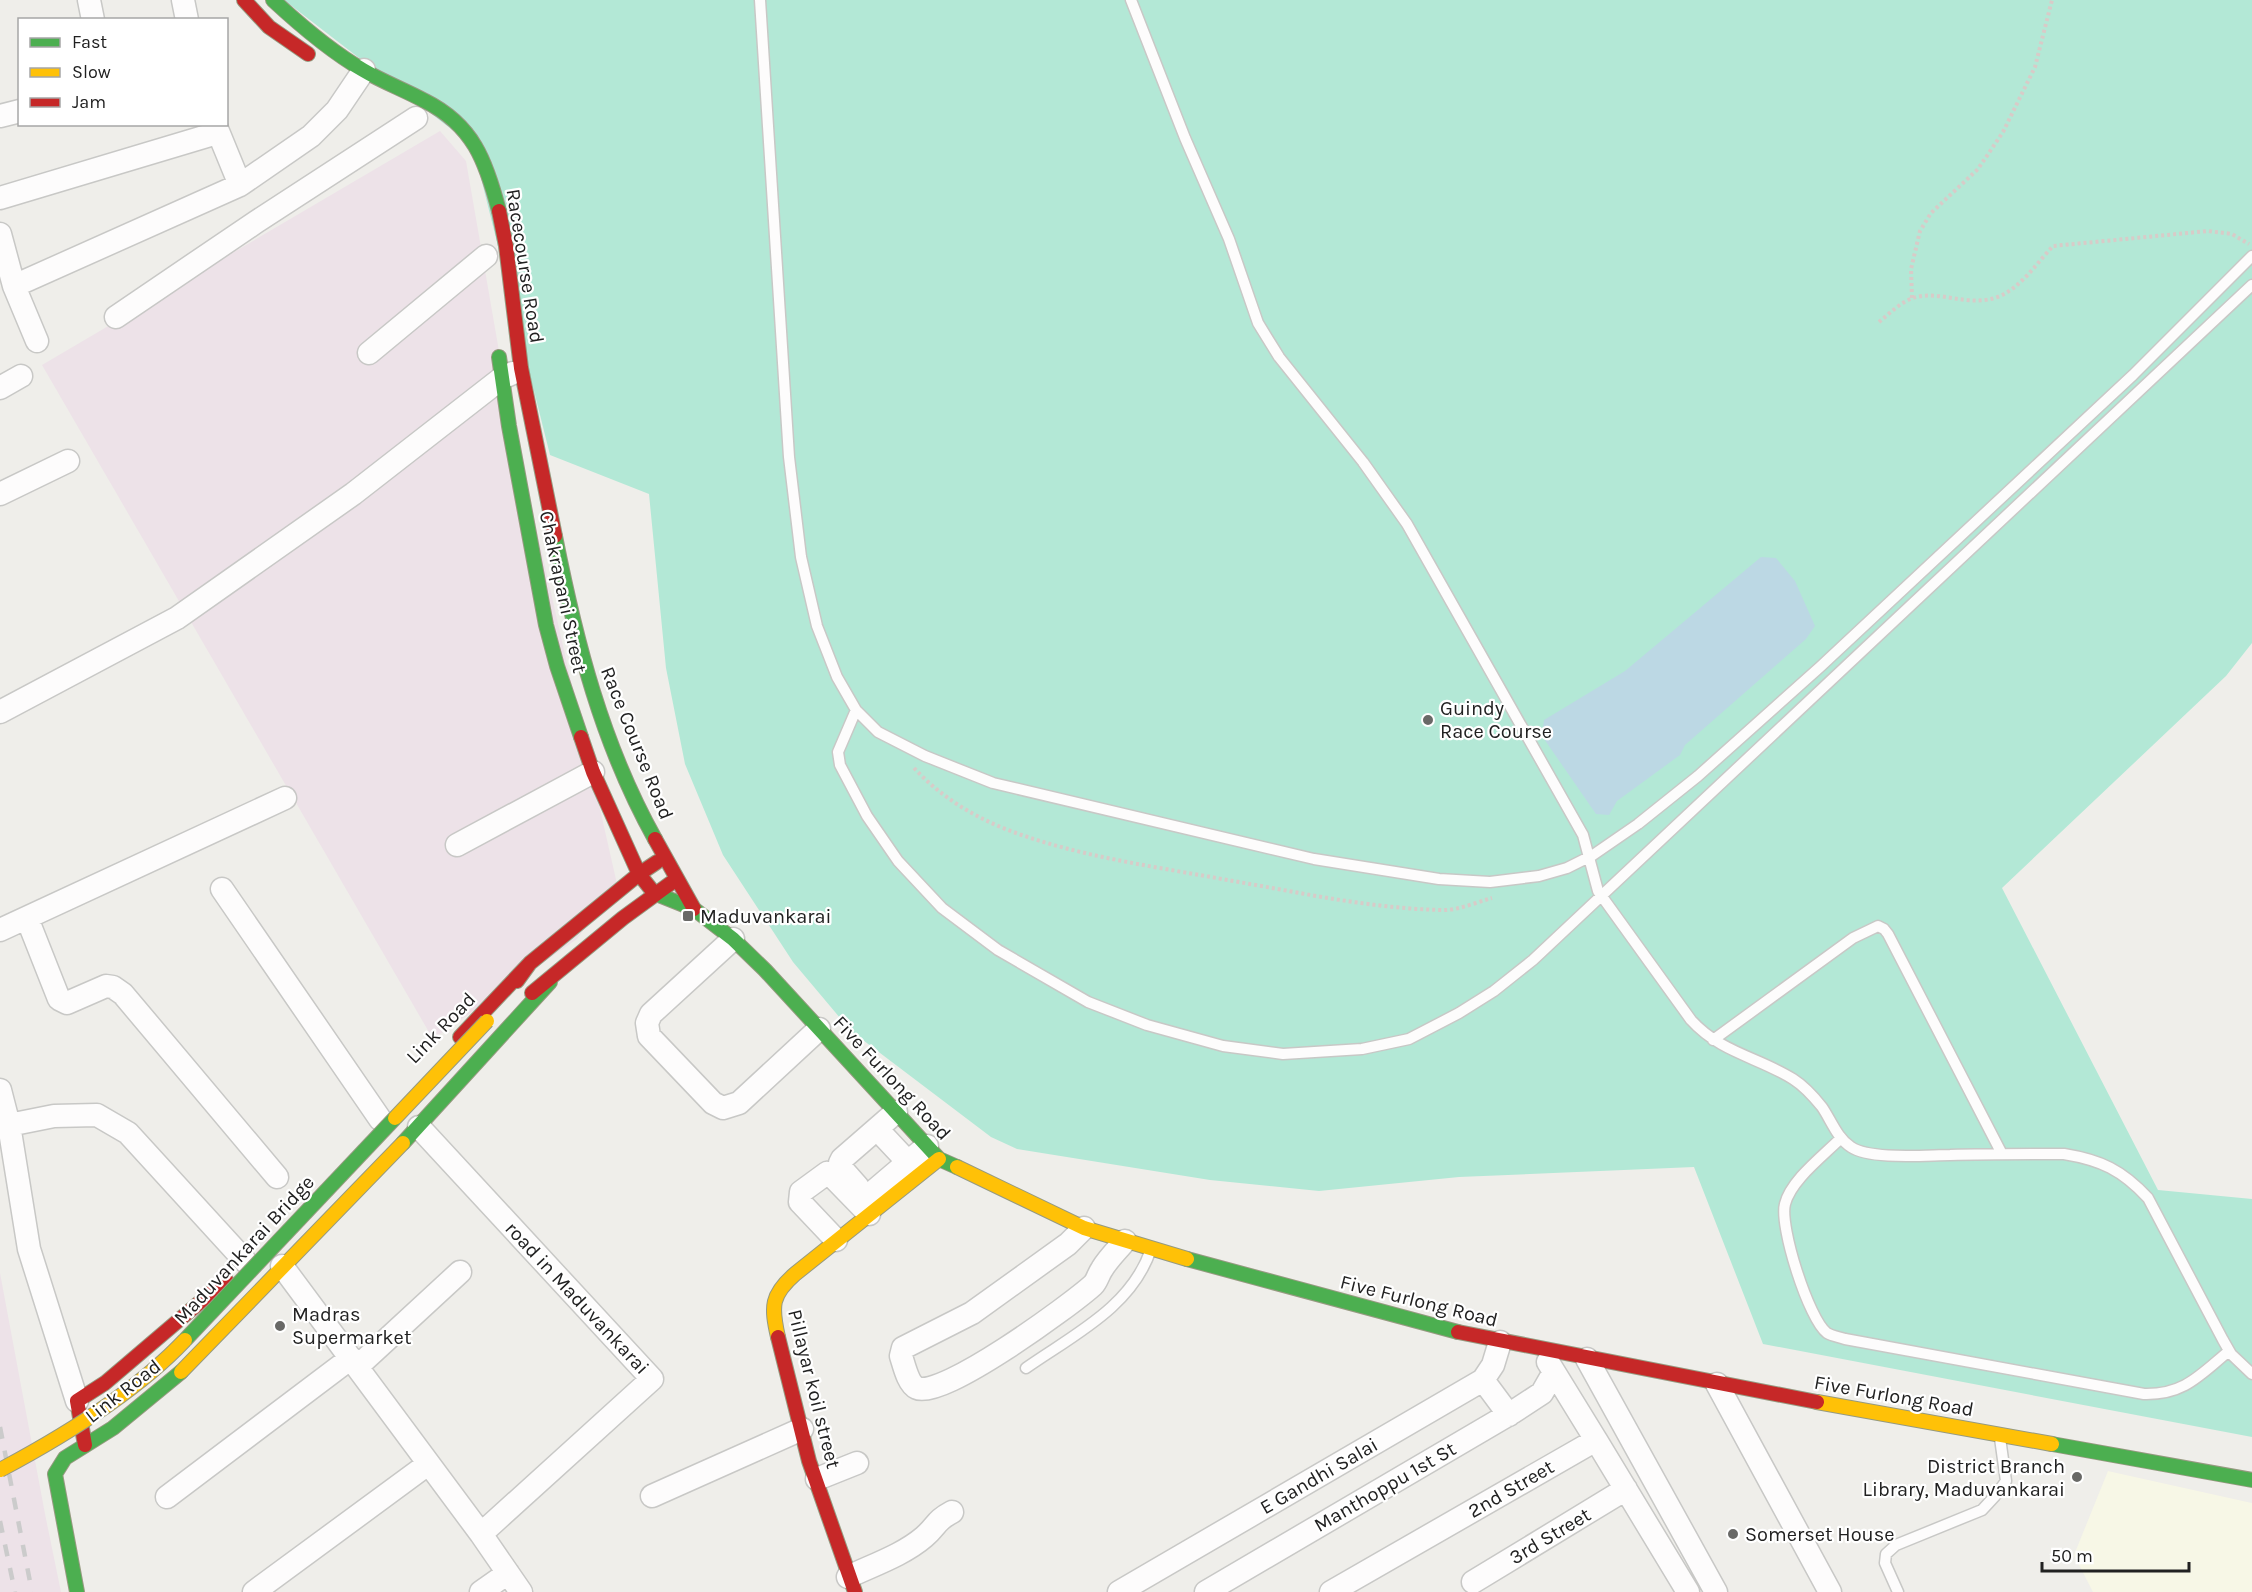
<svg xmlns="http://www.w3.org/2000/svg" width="2252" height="1592" font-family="Karla,sans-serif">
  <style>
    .industrial { fill: #ede2e8 }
    .education { fill: #f7f7e6 }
    .pitch { fill: #b3e8d6 }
    .water { fill: #bcd8e4 }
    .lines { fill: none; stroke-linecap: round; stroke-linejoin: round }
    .lane-casing { stroke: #c8c8c6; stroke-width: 13 }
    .street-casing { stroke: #c8c8c6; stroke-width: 25 }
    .fast-casing { stroke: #969a80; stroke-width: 16 }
    .slow-casing { stroke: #969a80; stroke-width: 16 }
    .jam-casing { stroke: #969a80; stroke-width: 16 }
    .path { stroke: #d8cbc8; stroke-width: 4; stroke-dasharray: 3 3; stroke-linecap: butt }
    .lane { stroke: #fdfcfc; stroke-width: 10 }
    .street { stroke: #fdfcfc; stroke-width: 22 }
    .fast { stroke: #4caf50; stroke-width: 14 }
    .slow { stroke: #ffc107; stroke-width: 14 }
    .jam { stroke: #c62828; stroke-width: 14 }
    .rail { stroke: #cbcbcb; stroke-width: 4.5; stroke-dasharray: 12 12; stroke-linecap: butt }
    .fast-bridge-casing { stroke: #969a80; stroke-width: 16; stroke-linecap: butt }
    .slow-bridge-casing { stroke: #969a80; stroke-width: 16; stroke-linecap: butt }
    .fast-bridge { stroke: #4caf50; stroke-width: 14 }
    .slow-bridge { stroke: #ffc107; stroke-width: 14 }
    .poi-dot { fill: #696967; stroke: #fff; stroke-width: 2 }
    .labels { text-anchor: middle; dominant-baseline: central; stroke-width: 4.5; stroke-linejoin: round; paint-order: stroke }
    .street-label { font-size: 20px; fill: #212121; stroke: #fff }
    .poi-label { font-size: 20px; fill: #212121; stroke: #fff; text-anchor: start }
  </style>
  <rect width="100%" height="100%" fill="#efeeea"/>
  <path class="industrial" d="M440 131 466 161 508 403 617 884 577 939 433 1039 42 365Z
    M0 1273 45 1514 61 1592H0Z"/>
  <path class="education" d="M2108 1471 2252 1503V1592H2093L2074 1555Z"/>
  <path class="pitch" d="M284 0H2252V643L2226 676 2002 888 2158 1190 2252 1199V1437L1763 1344 1694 1167 1459 1177 1319 1191 1210 1180 1017 1149 991 1137 851 1031 793 962 723 855 685 764 666 668 649 494 550 455 473 146Z"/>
  <path class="water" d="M1761 557 1776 558 1795 581 1815 626 1806 639 1685 745 1680 755 1617 801 1609 815 1596 814 1542 736 1544 720 1625 671Z"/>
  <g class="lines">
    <g class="lane-casing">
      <path id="lane" d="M760 0 789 457 801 557 817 626 837 677 856 710 878 732 925 756 993 783 1314 859 1439 879 1490 882 1539 876 1567 868 1593 855 1638 824 1698 776 1820 667 2133 375 2252 256
        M1131 0 1185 138 1229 239 1258 323 1279 357 1363 462 1407 524 1583 835 1598 891 1691 1020C1721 1053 1758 1057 1793 1079 1804 1086 1814 1097 1822 1107 1831 1120 1837 1138 1851 1147 1870 1160 1927 1155 1950 1155 1988 1154 2026 1154 2064 1154 2101 1160 2122 1170 2148 1198L2223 1340 2231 1354 2252 1374
        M856 710 838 752 840 765 867 816 898 861 942 908 998 950 1088 1002 1147 1025 1223 1046 1283 1054 1362 1049 1409 1039 1459 1013 1494 991 1533 960 2252 285
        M1713 1040 1853 938 1878 926 1884 929 1888 934 2002 1154
        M1841 1138C1823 1156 1791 1180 1785 1204 1779 1226 1809 1320 1827 1333 1832 1336 1839 1337 1845 1339L2144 1394C2184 1395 2200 1375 2229 1351
        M1026 1368C1073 1335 1132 1307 1151 1249
        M1898 1592 1885 1563 1886 1554 1896 1545 1982 1510 1995 1496 2006 1481 2000 1438"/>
    </g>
    <g class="street-casing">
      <path id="street" d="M89 0 93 20
        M183 0 187 20
        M0 116 20 111
        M215 124 240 185
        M0 198 217 133
        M0 234 14 286 37 341
        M14 286 240 185 311 136 337 110 364 70
        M116 317 256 222 416 118
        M369 353 486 256
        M0 388 21 376
        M0 494 68 461
        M0 712 177 618 353 494 502 378 513 373
        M457 845 593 772
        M222 889 380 1119
        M27 918 59 999 67 1003 106 986 113 987 123 994 277 1177
        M0 930 285 798
        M733 939 651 1014 647 1023 649 1036 713 1103 723 1108 739 1103 819 1029
        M0 1090 9 1125 54 1116 97 1115 128 1133 245 1261
        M9 1125 29 1249 77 1401
        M419 1127 652 1379 481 1534
        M877 1129 908 1162
        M858 1187 843 1170 840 1163 842 1159 896 1112
        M867 1197 927 1146
        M1084 1228 1068 1244 972 1313 903 1348 901 1356C904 1365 908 1384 917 1388 941 1400 1071 1305 1093 1285 1097 1281 1098 1275 1102 1269 1108 1259 1117 1250 1125 1241
        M836 1240 800 1202 801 1192 827 1173 832 1176 869 1214
        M282 1266 481 1534 521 1592
        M1587 1359 1716 1592
        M357 1367 460 1272
        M1483 1380 1509 1415
        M1717 1384 1830 1592
        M1596 1440 1688 1592
        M817 1479 857 1463
        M652 1496 802 1429
        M167 1497 351 1358
        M848 1577C873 1565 903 1555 924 1537 937 1526 935 1521 952 1512
        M1473 1582 1626 1489
        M254 1592 428 1464
        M481 1592 508 1573
        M1119 1592 1483 1380 1493 1365 1500 1342
        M1206 1592 1513 1412 1542 1393 1554 1372
        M1331 1592 1596 1440 1548 1362"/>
    </g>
    <g class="fast-casing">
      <path id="fast" d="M273 0C301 26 330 51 363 70 383 82 405 90 425 101 473 125 486 161 499 211
        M499 357 509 426 546 625 557 666 581 737
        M555 536C576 642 602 744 655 839
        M654 893 694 909 733 939 765 970 939 1159 957 1167
        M403 1143 550 982
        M1187 1259 1458 1332
        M2052 1444 2252 1480
        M77 1592 55 1474 65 1458 113 1428 181 1372"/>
    </g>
    <g class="slow-casing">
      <path id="slow" d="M957 1167 1084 1228 1187 1259
        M778 1337C771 1306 771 1295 795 1274L939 1159
        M181 1372 403 1143
        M1817 1402 2052 1444"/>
    </g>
    <g class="jam-casing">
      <path id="jam" d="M244 0 269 27 308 54
        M499 211 506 246 521 368 555 536
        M581 737 593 772 639 874 654 893
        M655 839 694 909
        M517 981 530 963 639 874 657 862
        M532 993 623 918 671 883
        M460 1037 530 963
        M1458 1332 1817 1402
        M778 1337 809 1461 855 1592
        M85 1445 77 1401 105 1383 226 1280"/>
    </g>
    <path class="path" d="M1912 298 1911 269 1920 231 1931 213 1978 169 2003 132 2035 67 2052 0
      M1879 322C1890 313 1901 302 1913 298 1941 289 1969 309 2000 296 2021 287 2037 263 2053 246L2208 231 2232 234 2249 244
      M914 768C940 796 972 816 1008 830 1079 857 1158 867 1233 881 1303 893 1373 909 1444 910 1459 910 1477 902 1492 898"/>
    <use href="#lane" class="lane"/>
    <use href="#street" class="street"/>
    <use href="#fast" class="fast"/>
    <use href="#slow" class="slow"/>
    <use href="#jam" class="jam"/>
    <path class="rail" d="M0 1427 32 1592
      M0 1521 15 1592"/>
    <g class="fast-bridge-casing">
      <path id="fast-bridge" d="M185 1340 395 1118"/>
    </g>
    <g class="slow-bridge-casing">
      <path id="slow-bridge" d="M395 1118 487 1021
        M0 1470C64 1436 135 1393 185 1340"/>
    </g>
    <use href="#fast-bridge" class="fast-bridge"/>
    <use href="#slow-bridge" class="slow-bridge"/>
  </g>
  <g class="poi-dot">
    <circle cx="1428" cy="720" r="6"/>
    <rect x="682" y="910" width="12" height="12" rx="3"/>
    <circle cx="280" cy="1326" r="6"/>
    <circle cx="2077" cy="1477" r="6"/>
    <circle cx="1733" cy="1534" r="6"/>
  </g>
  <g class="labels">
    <g class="street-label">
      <text transform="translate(525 266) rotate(81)">Racecourse Road</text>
      <text transform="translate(563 592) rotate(78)">Chakrapani Street</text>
      <text transform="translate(637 743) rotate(68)">Race Course Road</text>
      <text transform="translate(441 1028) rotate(-46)">Link Road</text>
      <text transform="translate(892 1078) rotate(47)">Five Furlong Road</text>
      <text transform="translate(244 1250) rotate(-47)">Maduvankarai Bridge</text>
      <text transform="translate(577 1298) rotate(47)">road in Maduvankarai</text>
      <text transform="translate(1419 1301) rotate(14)">Five Furlong Road</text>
      <text transform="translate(814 1389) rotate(76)">Pillayar koil street</text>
      <text transform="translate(123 1391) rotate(-38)">Link Road</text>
      <text transform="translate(1894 1396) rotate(10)">Five Furlong Road</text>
      <text transform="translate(1319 1476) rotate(-30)">E Gandhi Salai</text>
      <text transform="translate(1385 1487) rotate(-30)">Manthoppu 1st St</text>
      <text transform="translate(1511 1489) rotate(-30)">2nd Street</text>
      <text transform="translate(1550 1536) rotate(-31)">3rd Street</text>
    </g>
    <g class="poi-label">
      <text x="1440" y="708">Guindy<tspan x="1440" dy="23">Race Course</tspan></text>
      <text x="700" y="916">Maduvankarai</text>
      <text x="292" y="1314">Madras<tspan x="292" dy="23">Supermarket</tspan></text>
      <text x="2065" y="1466" text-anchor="end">District Branch<tspan x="2065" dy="23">Library, Maduvankarai</tspan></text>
      <text x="1745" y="1534">Somerset House</text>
    </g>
  </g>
  <rect x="18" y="18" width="210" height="108" fill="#ffffff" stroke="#a6a6a6" stroke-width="1.5"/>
  <rect x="30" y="38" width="30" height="9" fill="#4caf50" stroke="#a6a6a6" stroke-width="1.5"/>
  <text x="72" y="48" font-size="18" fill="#212121">Fast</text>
  <rect x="30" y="68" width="30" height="9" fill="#ffc107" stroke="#a6a6a6" stroke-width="1.5"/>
  <text x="72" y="78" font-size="18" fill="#212121">Slow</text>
  <rect x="30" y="98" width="30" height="9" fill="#c62828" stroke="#a6a6a6" stroke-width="1.5"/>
  <text x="72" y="108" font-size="18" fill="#212121">Jam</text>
  <path d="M2042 1562v9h147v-9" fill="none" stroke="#212121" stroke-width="3"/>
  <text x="2051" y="1562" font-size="18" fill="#212121" stroke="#ffffff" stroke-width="4.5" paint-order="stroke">50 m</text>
</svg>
